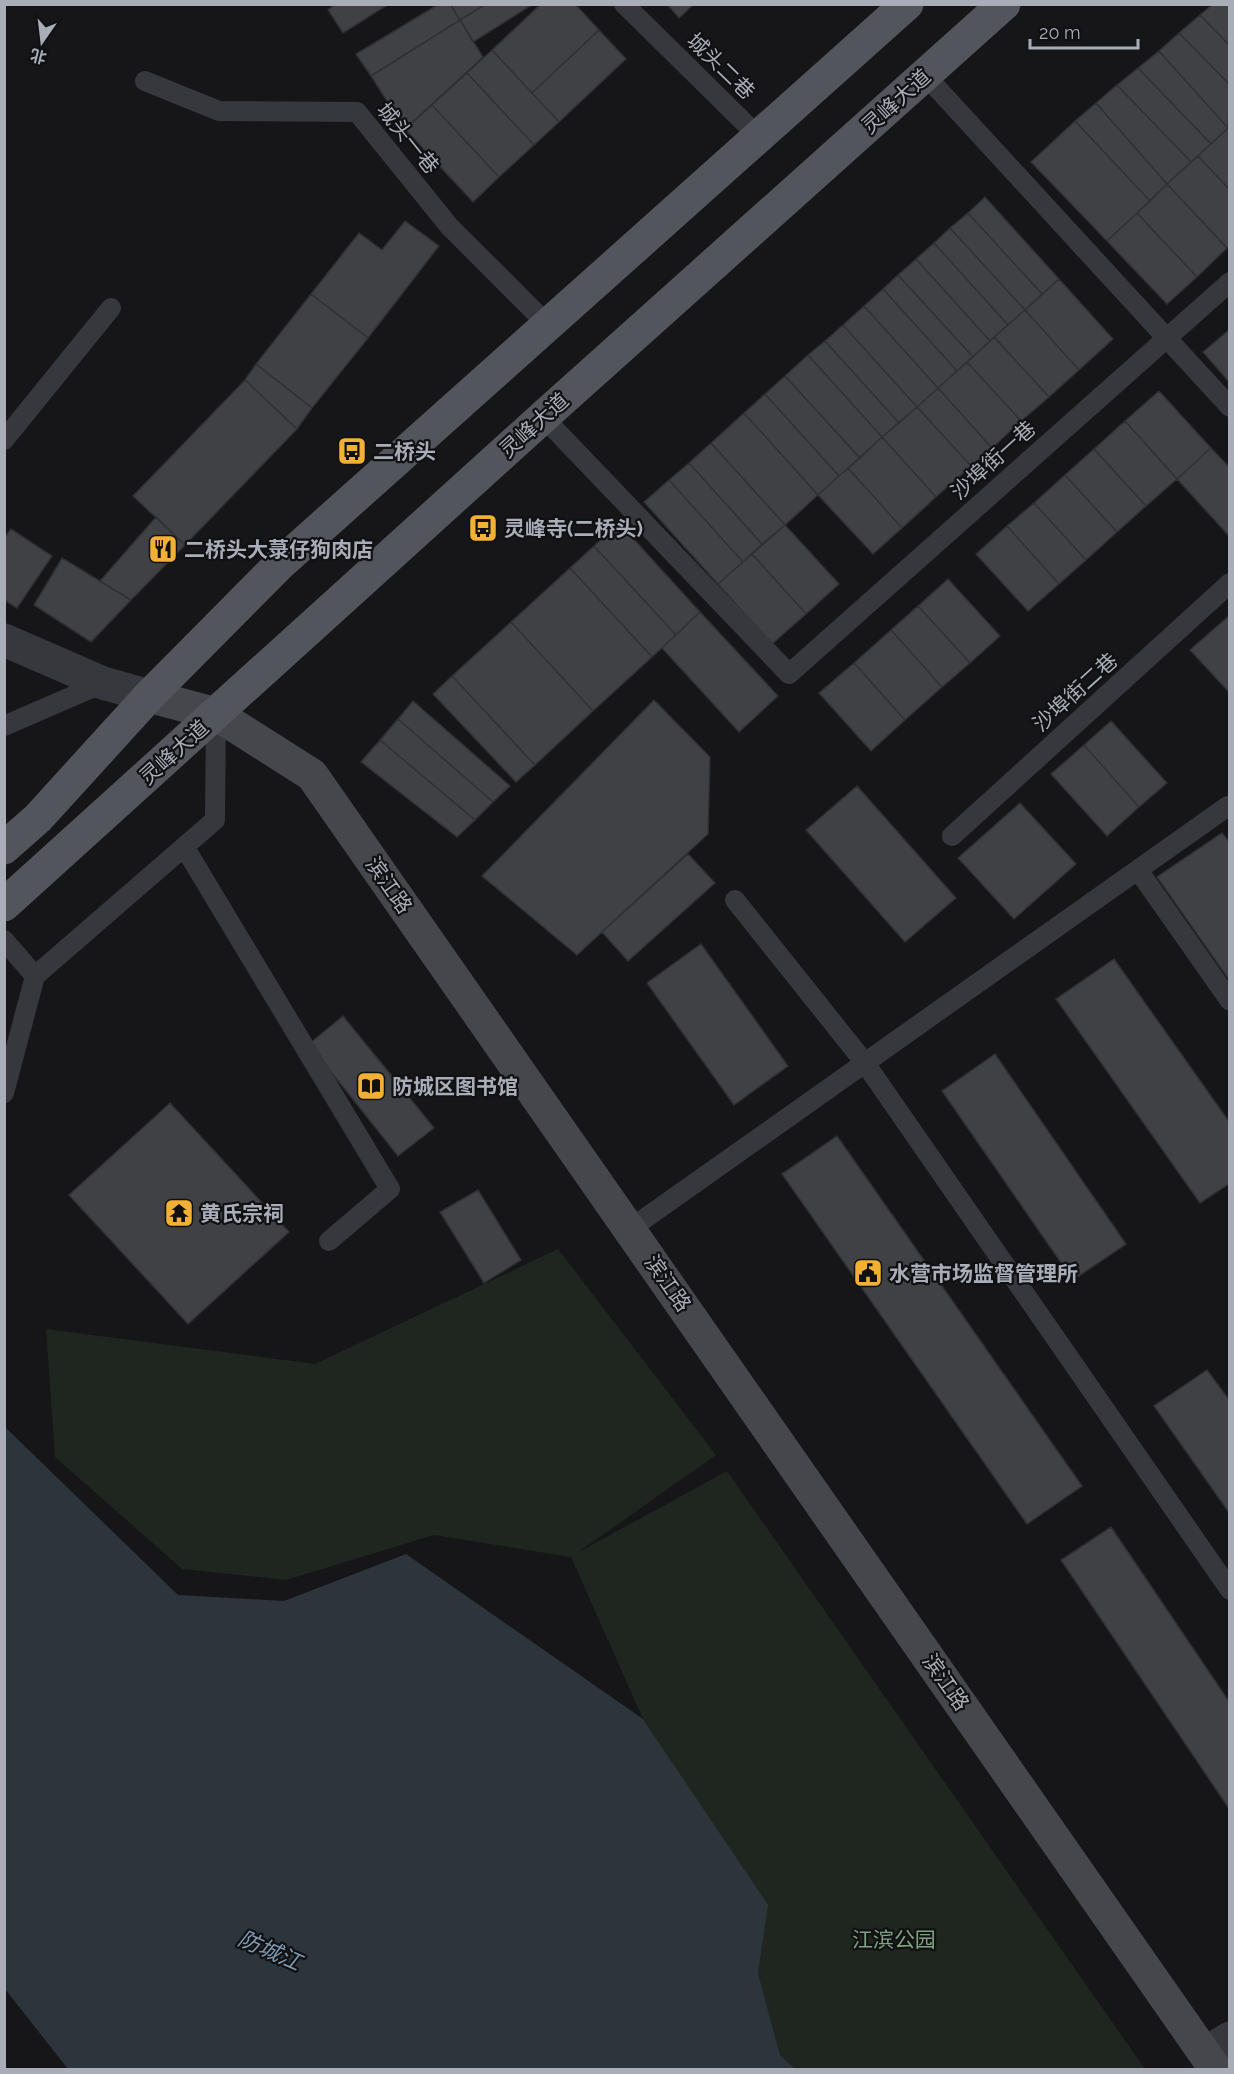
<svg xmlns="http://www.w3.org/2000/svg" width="1234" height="2074" font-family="Raleway,'Noto Sans SC',sans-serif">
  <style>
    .green { fill: #1e261f }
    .water { fill: #2c353c }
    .building { fill: #404145; stroke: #303034; stroke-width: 1.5 }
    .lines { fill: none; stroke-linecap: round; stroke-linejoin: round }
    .lane { stroke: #37383d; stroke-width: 20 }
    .street { stroke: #37383d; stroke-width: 33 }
    .secondary { stroke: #45474d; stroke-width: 33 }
    .primary { stroke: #53555c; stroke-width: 33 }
    .labels { text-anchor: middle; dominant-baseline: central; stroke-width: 4.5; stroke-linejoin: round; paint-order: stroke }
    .street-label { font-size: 21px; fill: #a8adb8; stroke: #111113 }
    .poi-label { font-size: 21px; font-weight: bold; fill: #a8adb8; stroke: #111113; text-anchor: start }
    .park-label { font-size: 21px; fill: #7fa381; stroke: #111113 }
    .water-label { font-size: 22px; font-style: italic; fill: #7f9bb3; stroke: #111113 }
  </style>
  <rect width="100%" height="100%" fill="#161618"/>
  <path class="green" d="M558 1249 716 1455 577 1553 727 1471 1145 2069H795L780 2055 758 1973 767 1905 643 1719 571 1557 434 1535 286 1580 182 1569 55 1457 46 1329 315 1364Z"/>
  <path class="water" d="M5 1427 178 1595 284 1601 406 1554 643 1719 768 1905 758 1973 780 2055 795 2069H68L5 1989Z"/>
  <path class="building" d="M336 4H389L343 33 328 10Z
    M439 4H450L460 20 371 76 356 54Z
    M450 4H486L460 20Z
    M486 4H533L473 42 460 20Z
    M541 4H575L599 30 532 93 492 50Z
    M667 4H694L679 18Z
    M1213 4H1227L1230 7V46L1200 15Z
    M1200 15 1230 46V85L1179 33Z
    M460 20 483 57 405 129 371 76Z
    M599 30 626 59 559 122 532 93Z
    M1179 33 1230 85 1228 128 1159 51Z
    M492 50 559 122 534 145 467 73Z
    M1159 51 1228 128 1211 144 1138 68Z
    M1138 68 1211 144 1191 162 1117 85Z
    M467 73 534 145 499 177 432 105Z
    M1117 85 1191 162 1167 184 1096 103Z
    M1096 103 1167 184 1150 201 1075 121Z
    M432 105 499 177 473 202 405 129Z
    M1075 121 1150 201 1107 241 1031 162Z
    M1228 128 1230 129V190L1198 156Z
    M1198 156 1230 190V246L1227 248 1167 184Z
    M1167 184 1227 248 1197 277 1137 213Z
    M985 197 1059 279 1042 294 968 213Z
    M968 213 1042 294 1025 310 950 228Z
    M1137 213 1197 277 1167 304 1107 241Z
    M405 221 439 246 368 338 311 294 359 233 382 250Z
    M950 228 1025 310 1008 325 934 243Z
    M934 243 1008 325 990 341 916 259Z
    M916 259 990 341 973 357 898 275Z
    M898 275 973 357 957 371 883 289Z
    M1059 279 1113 339 1079 370 1025 310Z
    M883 289 957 371 938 388 864 306Z
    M311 294 368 338 312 408 256 364Z
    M864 306 938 388 917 407 843 325Z
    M1025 310 1079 370 1049 397 994 337Z
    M843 325 917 407 899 423 825 341Z
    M1230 329V383L1203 352Z
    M994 337 1049 397 1021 421 967 362Z
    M825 341 899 423 882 437 808 355Z
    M808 355 882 437 860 458 785 376Z
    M967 362 1021 421 992 448 938 388Z
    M256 364 312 408 297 429 245 380Z
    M785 376 860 458 839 476 765 394Z
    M245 380 297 429 185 545 133 496Z
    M938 388 992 448 971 466 917 407Z
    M1159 391 1211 448 1177 479 1125 421Z
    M765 394 839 476 818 495 744 413Z
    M917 407 971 466 936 497 882 437Z
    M744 413 818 495 785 525 711 443Z
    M1125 421 1177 479 1146 506 1094 449Z
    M882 437 936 497 902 528 848 468Z
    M711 443 785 525 762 544 689 463Z
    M1211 448 1230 468V537L1177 479Z
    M1094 449 1146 506 1117 532 1065 475Z
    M689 463 762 544 743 562 669 480Z
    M848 468 902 528 873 554 818 495Z
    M1065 475 1117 532 1086 560 1034 503Z
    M669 480 743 562 718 584 644 502Z
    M1034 503 1086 560 1059 584 1007 526Z
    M156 517 185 545 131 600 100 581Z
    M619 523 700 612 676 635 594 546Z
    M785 525 839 584 806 614 752 554Z
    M1007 526 1059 584 1028 611 976 554Z
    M11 529 52 556 17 608 4 600V538Z
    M594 546 676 635 652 657 570 568Z
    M752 554 806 614 772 644 718 584Z
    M62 558 131 600 91 642 34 605Z
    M570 568 652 657 593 711 511 622Z
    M948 579 1000 636 970 663 918 606Z
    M918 606 970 663 942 687 891 630Z
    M700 612 778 696 739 732 662 648Z
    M1230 615V693L1190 650Z
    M511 622 593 711 535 765 452 676Z
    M891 630 942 687 905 720 854 663Z
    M854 663 905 720 871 751 819 693Z
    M452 676 535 765 516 782 433 694Z
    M654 700 710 757 708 834 577 955 482 876Z
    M413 701 510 786 493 802 398 719Z
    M398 719 493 802 475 820 380 740Z
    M1111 721 1167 783 1139 807 1084 745Z
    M380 740 475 820 457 837 361 762Z
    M1084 745 1139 807 1107 836 1051 774Z
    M857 786 956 898 905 942 806 830Z
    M1020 803 1076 864 1014 919 958 858Z
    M1222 833 1230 843V981L1157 877Z
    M688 854 715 883 628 961 602 932Z
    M701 944 788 1066 734 1105 647 983Z
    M1114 959 1230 1123V1183L1200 1203 1056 999Z
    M343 1016 434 1128 398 1156 309 1044Z
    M995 1054 1126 1244 1073 1280 942 1091Z
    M170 1103 289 1232 188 1324 69 1195Z
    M837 1136 1082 1486 1027 1524 782 1174Z
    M478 1190 521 1260 484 1283 440 1212Z
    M1207 1370 1230 1401V1514L1154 1406Z
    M1111 1527 1230 1703V1810L1061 1560Z"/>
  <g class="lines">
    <path class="lane" d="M624 4 759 137
      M925 75 1230 407
      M145 81 219 111 357 112 449 226 548 325
      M543 417 789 674 1230 282
      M4 440 111 308
      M4 726 103 683
      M952 836 1230 583
      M185 848 390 1189 329 1241
      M1138 870 1230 1001
      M735 900 865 1063 1230 1590
      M4 940 35 976
      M4 1093 35 976 215 820 216 714
      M630 1229 1228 806 1230 809"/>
    <path class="street" d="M4 640 103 683 149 696
      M1205 2053 1230 2038"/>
    <path class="secondary" d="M149 696 216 714 312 775 1216 2070"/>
    <path class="primary" d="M4 848 38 818 149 696 280 564 907 4
      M4 905 543 417 1004 4"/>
  </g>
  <defs>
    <g id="bus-square" transform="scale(1.5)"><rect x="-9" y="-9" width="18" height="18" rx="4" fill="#f2b134" stroke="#111113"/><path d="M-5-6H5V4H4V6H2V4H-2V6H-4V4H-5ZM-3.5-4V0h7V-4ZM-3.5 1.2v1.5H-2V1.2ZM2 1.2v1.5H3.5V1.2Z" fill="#111"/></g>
    <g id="restaurant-square" transform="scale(1.5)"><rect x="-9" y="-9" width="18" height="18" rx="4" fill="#f2b134" stroke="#111113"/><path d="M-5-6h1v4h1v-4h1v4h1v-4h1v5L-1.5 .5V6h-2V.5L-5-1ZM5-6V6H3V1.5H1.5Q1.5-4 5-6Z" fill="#111"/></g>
    <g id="library-square" transform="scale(1.5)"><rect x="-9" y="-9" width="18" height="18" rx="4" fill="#f2b134" stroke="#111113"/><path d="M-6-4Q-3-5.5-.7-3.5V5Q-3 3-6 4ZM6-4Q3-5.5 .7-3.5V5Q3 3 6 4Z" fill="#111"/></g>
    <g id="temple-square" transform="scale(1.5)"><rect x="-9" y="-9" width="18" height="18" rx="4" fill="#f2b134" stroke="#111113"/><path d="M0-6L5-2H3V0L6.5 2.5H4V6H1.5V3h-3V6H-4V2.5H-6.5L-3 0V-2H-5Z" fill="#111"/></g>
    <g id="civic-square" transform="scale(1.5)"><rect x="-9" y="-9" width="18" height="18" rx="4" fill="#f2b134" stroke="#111113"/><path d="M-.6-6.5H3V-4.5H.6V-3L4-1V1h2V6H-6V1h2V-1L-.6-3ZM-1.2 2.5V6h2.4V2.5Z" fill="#111"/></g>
  </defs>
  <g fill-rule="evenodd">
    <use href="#bus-square" x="352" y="451"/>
    <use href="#bus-square" x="483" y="528"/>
    <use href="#restaurant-square" x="163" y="549"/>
    <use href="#library-square" x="371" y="1086"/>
    <use href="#temple-square" x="179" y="1213"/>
    <use href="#civic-square" x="868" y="1273"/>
  </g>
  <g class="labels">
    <g class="street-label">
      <text transform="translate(721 66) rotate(44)">城头二巷</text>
      <text transform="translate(896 101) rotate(-42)">灵峰大道</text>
      <text transform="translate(408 138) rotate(51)">城头一巷</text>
      <text transform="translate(534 425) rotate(-42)">灵峰大道</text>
      <text transform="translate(993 460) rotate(-42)">沙埠街一巷</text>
      <text transform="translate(1075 692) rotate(-42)">沙埠街二巷</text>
      <text transform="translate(174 752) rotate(-42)">灵峰大道</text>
      <text transform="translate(389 885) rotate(55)">滨江路</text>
      <text transform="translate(668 1283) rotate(55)">滨江路</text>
      <text transform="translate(946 1682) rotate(55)">滨江路</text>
    </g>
    <g class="poi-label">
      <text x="373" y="451">二桥头</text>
      <text x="504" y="528">灵峰寺(二桥头)</text>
      <text x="184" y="549">二桥头大菉仔狗肉店</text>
      <text x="392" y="1086">防城区图书馆</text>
      <text x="200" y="1213">黄氏宗祠</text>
      <text x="889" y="1273">水营市场监督管理所</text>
    </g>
    <g class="park-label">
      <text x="894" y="1939">江滨公园</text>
    </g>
    <g class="water-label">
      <text transform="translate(270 1950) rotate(24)">防城江</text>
    </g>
  </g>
  <rect width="1234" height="2074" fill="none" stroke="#a8adb8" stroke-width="12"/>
  <g transform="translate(42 42) rotate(194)" stroke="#111113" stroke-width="4.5" paint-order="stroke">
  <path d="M0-4.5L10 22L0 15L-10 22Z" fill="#a8adb8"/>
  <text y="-9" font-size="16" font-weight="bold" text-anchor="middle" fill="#a8adb8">北</text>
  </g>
  <path d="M1030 39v9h108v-9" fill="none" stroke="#a8adb8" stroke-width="3"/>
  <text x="1039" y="39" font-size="18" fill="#a8adb8" stroke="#111113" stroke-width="4.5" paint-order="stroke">20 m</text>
</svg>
